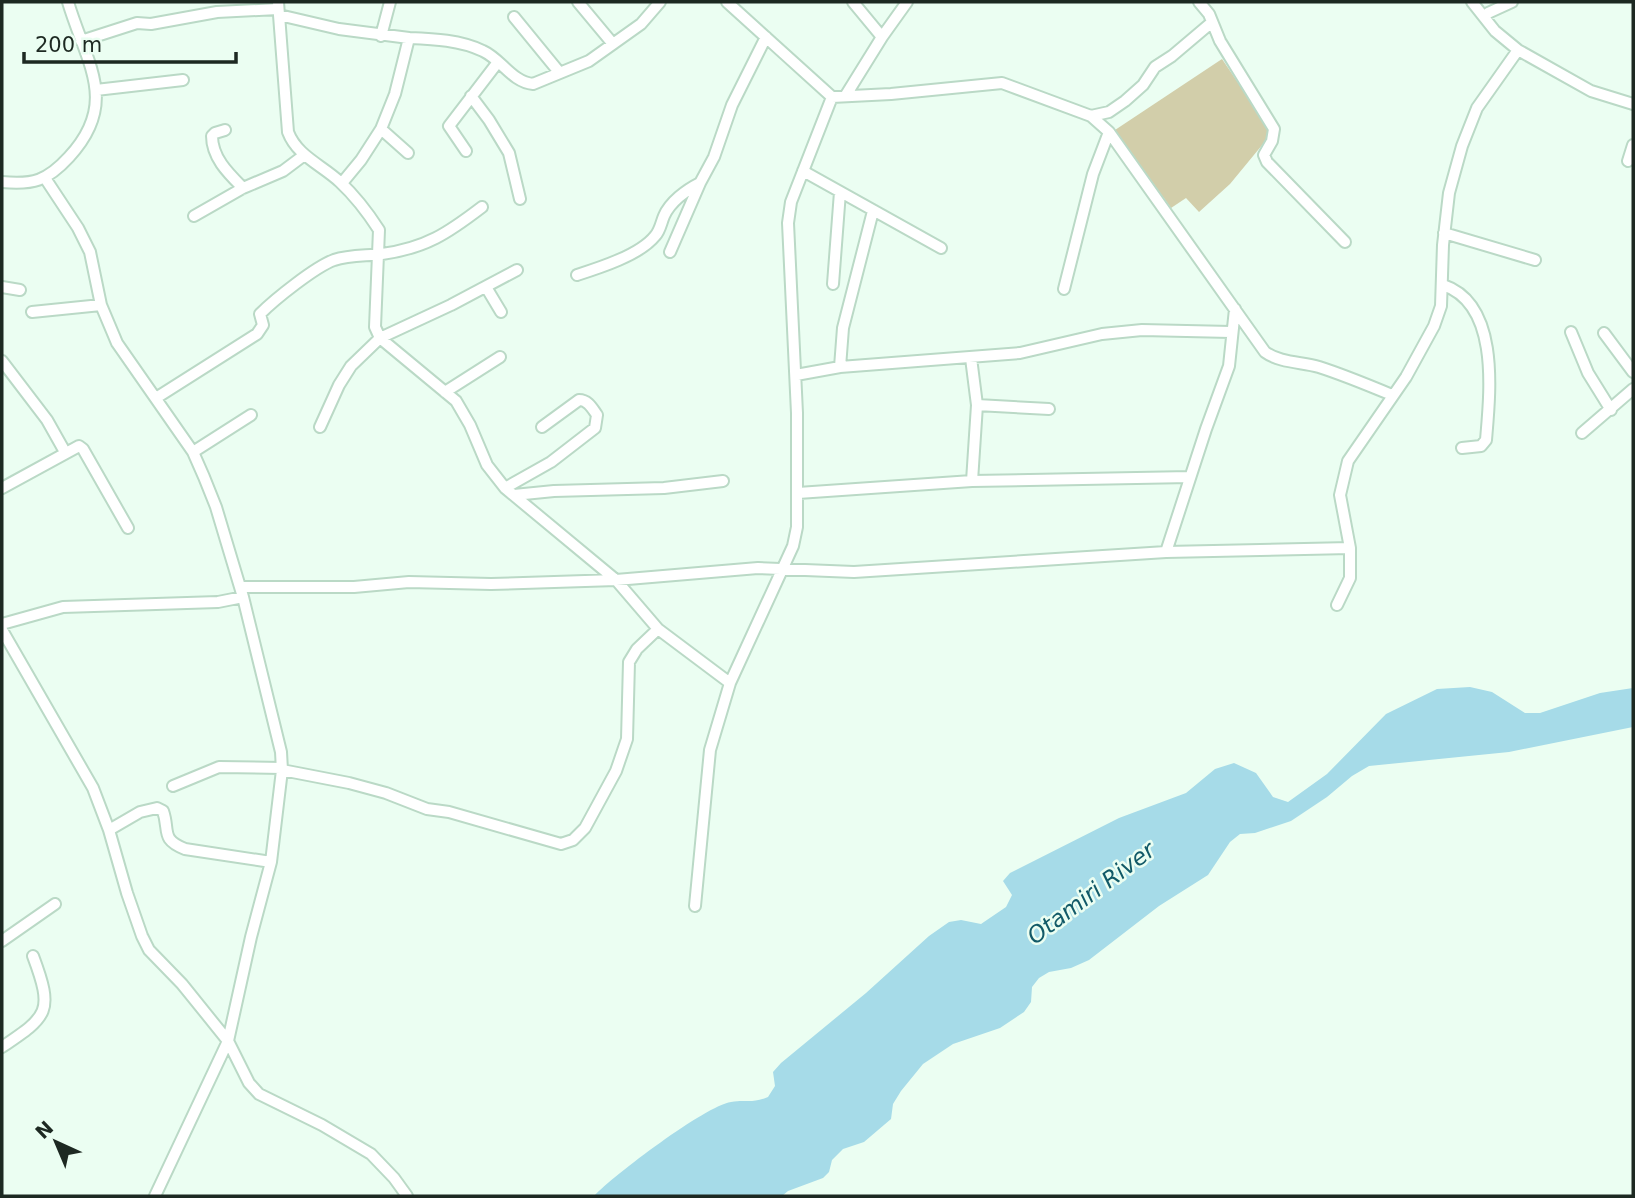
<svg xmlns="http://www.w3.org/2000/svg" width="1635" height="1198" font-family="'DejaVu Sans',sans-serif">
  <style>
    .green { fill: #d2ceaa }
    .water { fill: #a6dbe8 }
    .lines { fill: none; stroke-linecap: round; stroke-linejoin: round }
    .minor-casing { stroke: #bad9c6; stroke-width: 14 }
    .minor { stroke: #fff; stroke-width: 10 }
    .labels { text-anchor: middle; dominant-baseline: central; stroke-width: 5; stroke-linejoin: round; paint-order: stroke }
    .water-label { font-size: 23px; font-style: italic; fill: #125a68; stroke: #ebfef2 }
  </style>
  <rect width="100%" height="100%" fill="#ebfef2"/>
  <path class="green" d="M1222 59 1272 133 1230 184 1199 212 1186 198 1171 208 1115 130Z"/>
  <path class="water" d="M1470 687 1492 692 1525 713H1540L1600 693 1633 688V727L1509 752 1369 766 1352 776 1327 797 1291 821 1255 833 1240 834 1230 842 1208 875 1159 906 1089 960 1071 968 1049 972 1039 978 1032 987 1031 1002 1024 1012 1000 1028 953 1044 923 1064 901 1091 893 1104 891 1119 864 1142 843 1149 832 1160 829 1172 823 1178 788 1191 782 1196H594C614 1175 705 1106 731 1102 746 1099 751 1104 768 1097L775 1086 773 1072 781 1063 866 993 929 936 949 922 961 920 981 924 1006 907 1012 895 1003 881 1010 873 1119 818 1186 793 1215 769 1234 763 1256 773 1273 797 1288 802 1327 774 1386 714 1437 689Z"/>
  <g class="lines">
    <g class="minor-casing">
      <path id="minor" d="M278 2 288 132C297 156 322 165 340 182 354 195 368 213 379 230L375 327 380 338 456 401 470 425 487 465 505 488 616 580 658 629 730 683
        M578 2 613 44
        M727 2 832 97 891 94 1002 83 1091 116 1109 132 1265 352C1280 363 1302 362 1319 367 1344 375 1368 385 1392 395
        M853 2 882 37
        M1199 2 1209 14 1220 41 1274 129 1272 141 1264 155 1267 162 1345 242
        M1472 2 1495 31 1518 50 1591 91 1633 104
        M1488 13 1512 2
        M279 15 339 29 409 38 395 94 381 129 408 153
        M514 17 559 72
        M381 36 390 2
        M409 38C434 39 460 40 483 51 501 59 512 82 533 84L589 61 641 24 660 2
        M81 41 137 23 151 24 217 12 278 9
        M96 90 183 80
        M846 95 882 37 907 2
        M471 96 489 120 509 153 520 199
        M1091 116 1109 112 1125 101 1143 85 1155 67 1172 56 1211 23
        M225 130 215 133 212 136C212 158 229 174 243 188
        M466 151 449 126 498 62
        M1628 161 1633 145
        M803 171 941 248
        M45 178 78 228 90 252 101 305 117 343 193 452 204 477 216 507 243 597 281 752 282 770 271 862 251 937 228 1041 155 1196
        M2 182C33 185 47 181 69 157 120 102 86 63 68 2
        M342 183 361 160 381 129
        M194 216 243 188 283 171 303 156
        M1444 233 1535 260
        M670 252 700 183 714 157 732 105 766 37
        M577 275C599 268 640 255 655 236 660 231 661 223 664 216 670 202 686 190 700 183
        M833 284 840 192
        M1443 285C1500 304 1490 392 1486 440L1481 446 1462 448
        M2 287 20 290
        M486 287 501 312
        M1064 289 1093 174 1109 132
        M32 312 101 305
        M1571 332 1588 373 1611 410
        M1604 333 1633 372
        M971 358 977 405 972 481
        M2 361 47 420 65 452
        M840 367 843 328 873 211
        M796 375 840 367 1020 353 1102 334 1142 330 1231 332
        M445 392 500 357
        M156 398 257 334 263 325 260 314C275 299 315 267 334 260 349 255 366 256 382 254 426 248 448 233 482 207
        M977 405 1049 409
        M320 427 339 385 351 366 380 338 451 305 517 270
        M1582 433 1633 389
        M193 452 251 415
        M2 488 79 446 83 449 128 528
        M505 488 551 462 595 428 597 415C592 408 588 400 579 400L542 427
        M798 493 972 481 1190 477
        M514 495 554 491 664 488 723 481
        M1166 552 1206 429 1229 366 1235 309
        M240 587H354L409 582 491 584 616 580 758 568 854 572 1166 552 1350 548
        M1337 605 1350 578V548L1340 495 1348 461 1406 377 1434 326 1441 306 1443 245 1449 193 1462 146 1477 108 1518 50
        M2 624 63 607 218 602 243 597
        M2 630 93 788 109 830 127 893 142 936 149 950 182 984 228 1041 249 1083 259 1094 322 1125 371 1154 394 1178 407 1196
        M282 770 349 783 386 793 427 809 449 812 561 844 573 840 585 828 616 771 627 739 629 662 637 649 658 629
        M173 786 219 767 282 768
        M109 830 140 812 157 808 163 811C170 831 160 839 185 849L271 862
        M695 906 710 750 730 683 793 546 797 527V413L788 223 791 202 832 97
        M2 941 55 904
        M2 1047C48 1016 54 1012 33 956"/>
    </g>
    <use href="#minor" class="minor"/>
  </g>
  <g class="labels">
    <g class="water-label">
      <text transform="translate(1091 893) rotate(-37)">Otamiri River</text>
    </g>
  </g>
  <rect width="1635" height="1198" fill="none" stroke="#1d2922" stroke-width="7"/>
  <g transform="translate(56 1142) rotate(316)" stroke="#ebfef2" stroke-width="5" paint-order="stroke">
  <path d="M0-5L12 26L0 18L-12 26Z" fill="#1d2922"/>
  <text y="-10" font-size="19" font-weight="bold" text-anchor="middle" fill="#1d2922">N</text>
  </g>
  <path d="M24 52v10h212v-10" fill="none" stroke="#1d2922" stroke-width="3.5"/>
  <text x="35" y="52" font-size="21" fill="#1d2922" stroke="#ebfef2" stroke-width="5" paint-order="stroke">200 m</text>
</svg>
